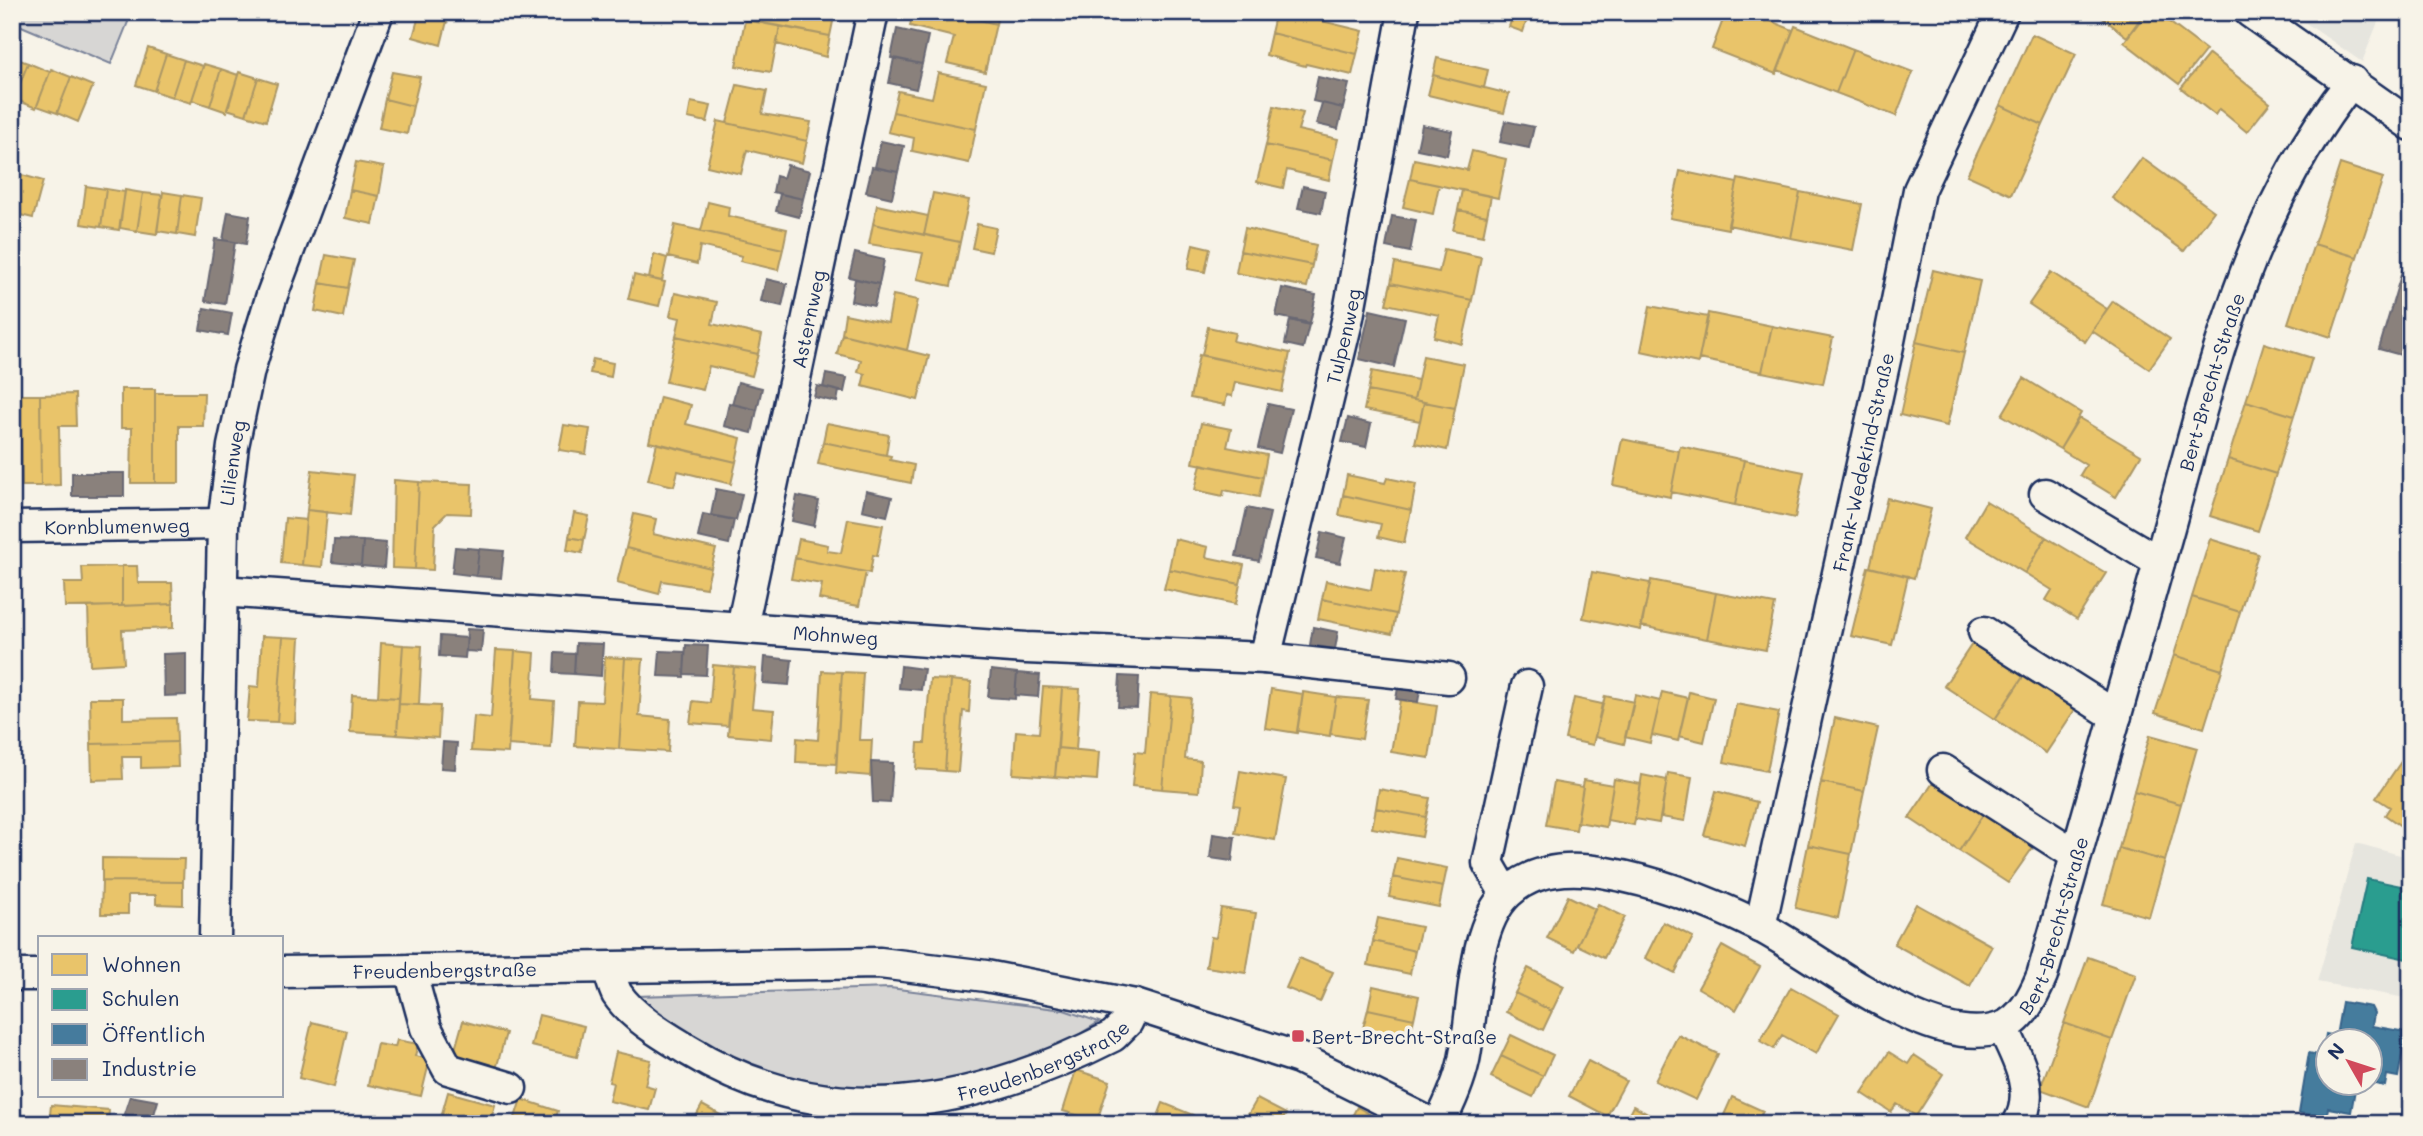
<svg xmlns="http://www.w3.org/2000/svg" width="2423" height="1136" font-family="Mali,sans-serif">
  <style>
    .built { fill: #e6e5de }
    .green { fill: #d7d6d4; stroke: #798299; stroke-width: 2 }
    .homes { fill: #e9c46a; stroke: #ab9766; stroke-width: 2 }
    .schools { fill: #2a9d8f; stroke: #267c80; stroke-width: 2 }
    .public { fill: #457b9d; stroke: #38648a; stroke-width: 2 }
    .industry { fill: #8a817c; stroke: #696873; stroke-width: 2 }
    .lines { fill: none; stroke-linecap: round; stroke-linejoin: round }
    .minor-casing { stroke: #1b2f5e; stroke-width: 35 }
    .minor { stroke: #f7f3e8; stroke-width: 30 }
    .poi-dot { fill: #d1495b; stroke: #f7f3e8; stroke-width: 2.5 }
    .labels { text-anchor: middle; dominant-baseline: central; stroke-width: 7; stroke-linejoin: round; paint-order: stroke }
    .street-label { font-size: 19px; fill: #1b2f5e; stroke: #f7f3e8 }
    .poi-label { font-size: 19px; fill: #1b2f5e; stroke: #f7f3e8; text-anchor: start }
  </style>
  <rect width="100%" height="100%" fill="#f7f3e8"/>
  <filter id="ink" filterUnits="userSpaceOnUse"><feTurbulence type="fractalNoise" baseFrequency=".0143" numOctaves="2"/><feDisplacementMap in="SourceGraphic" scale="14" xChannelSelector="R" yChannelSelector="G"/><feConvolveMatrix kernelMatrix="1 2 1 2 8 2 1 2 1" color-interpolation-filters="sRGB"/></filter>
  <g filter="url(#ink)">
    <path class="built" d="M2290 12H2382L2362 62Z
      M2356 843 2411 858V999L2317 982Z"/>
    <path class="green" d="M12 12H132L111 64 12 22Z
      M890 988 1064 1010 1099 1022 1032 1064 964 1087 824 1092 761 1073 694 1037 638 996Z"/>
    <path class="homes" d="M420 12 448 17 441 45 413 37Z
      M746 12H788L812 17 813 13 834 17 830 36 745 20Z
      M913 12H948L996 24 985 72 947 63 954 37 910 26Z
      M948 12H999L996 24Z
      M1269 12H1298L1297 15 1363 31 1357 54 1271 33 1275 16Z
      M1514 12 1529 13 1523 32 1509 27Z
      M1726 12H1748L1793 30 1776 74 1712 49Z
      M2095 12H2145L2127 37Z
      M2147 12H2156L2206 50 2179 84 2124 42Z
      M745 20 780 26 771 72 736 66Z
      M780 26 830 36 826 57 777 44Z
      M1795 26 1853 49 1836 93 1778 70Z
      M1271 33 1357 54 1352 75 1306 64 1305 66 1266 55Z
      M2032 34 2076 54 2043 125 2000 105Z
      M148 48 166 54 154 91 136 85Z
      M1853 49 1913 72 1896 116 1836 93Z
      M166 54 184 60 172 97 154 91Z
      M2209 54 2270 103 2247 132 2219 109 2215 115 2181 88Z
      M12 57 28 63 14 99H12Z
      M1437 58 1488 70 1484 88 1433 75Z
      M184 60 203 66 191 103 172 97Z
      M28 63 50 72 36 108 14 99Z
      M204 64 221 69 210 106 192 100Z
      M51 69 71 77 57 113 37 106Z
      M221 69 238 75 227 112 210 106Z
      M239 72 258 78 246 115 227 109Z
      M392 72 420 77 413 106 385 99Z
      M938 73 986 83 976 129 893 112 898 91 932 98Z
      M1433 75 1509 94 1504 113 1428 95Z
      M71 77 93 86 78 122 57 113Z
      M258 78 277 84 266 121 246 115Z
      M737 85 767 91 762 114 811 122 807 141 727 123Z
      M385 99 413 106 407 134 379 128Z
      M691 102 711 106 707 122 688 118Z
      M2000 105 2043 125 2011 195 1967 175Z
      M1274 106 1303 113 1298 130 1338 139 1333 160 1266 145Z
      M893 112 976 129 969 163 912 151 914 138 888 132Z
      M718 121 807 141 802 163 747 150 741 174 707 166Z
      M1266 145 1333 160 1329 180 1287 170 1283 188 1257 182Z
      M1472 151 1506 159 1498 198 1410 179 1414 159 1467 170Z
      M2142 158 2214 211 2184 251 2112 198Z
      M356 162 384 167 379 196 350 190Z
      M2340 164 2383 178 2357 257 2314 244Z
      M1680 171 1737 183 1728 229 1670 218Z
      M12 173 22 175 12 212Z
      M22 175 43 181 33 218 12 213Z
      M1410 179 1439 185 1433 214 1403 207Z
      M1738 179 1800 192 1791 238 1728 225Z
      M86 186 106 189 101 227 81 224Z
      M106 189 125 192 119 230 101 227Z
      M125 190 143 193 137 231 120 228Z
      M350 190 379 196 373 224 345 218Z
      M1462 190 1491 196 1487 216 1458 210Z
      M163 192 182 195 177 234 157 231Z
      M1800 192 1862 204 1853 250 1791 238Z
      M143 193 162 195 157 234 137 231Z
      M933 193 969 200 960 242 924 235Z
      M182 195 201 198 195 237 177 234Z
      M708 202 729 207 728 216 787 229 783 249 701 231Z
      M877 205 928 216 924 235 873 224Z
      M1458 210 1487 216 1483 236 1453 230Z
      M873 224 960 242 951 286 917 279 923 253 869 244Z
      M977 224 996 228 991 252 972 248Z
      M675 225 783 249 778 270 740 261 742 256 700 246 697 264 668 257Z
      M1245 228 1316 245 1312 265 1240 251Z
      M1193 244 1210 248 1205 272 1188 269Z
      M2314 244 2357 257 2331 337 2288 323Z
      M1444 249 1481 257 1472 300 1391 283 1395 263 1439 272Z
      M1240 251 1312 265 1307 287 1236 273Z
      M654 254 667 258 662 281 649 278Z
      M326 255 354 260 348 288 320 283Z
      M1933 270 1980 281 1964 353 1916 342Z
      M2051 272 2107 309 2085 342 2029 304Z
      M634 275 665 282 659 306 628 299Z
      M320 283 348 288 343 317 315 311Z
      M1391 283 1472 300 1462 344 1434 337 1439 315 1386 304Z
      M675 293 717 302 712 324 762 335 758 354 676 336 680 318 670 316Z
      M893 295 918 300 907 350 842 334 845 314 888 323Z
      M2113 301 2170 339 2149 369 2092 331Z
      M1650 306 1708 317 1698 363 1641 351Z
      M1708 313 1772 326 1762 372 1699 359Z
      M1772 326 1833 338 1823 384 1762 372Z
      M1208 327 1235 333 1233 341 1290 353 1286 373 1202 355Z
      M842 334 929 356 918 400 862 386 865 374 858 372 861 360 837 354Z
      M676 336 758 354 752 376 709 366 703 390 666 382Z
      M1916 342 1964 353 1947 426 1900 415Z
      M2264 343 2312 358 2294 416 2246 401Z
      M1199 355 1286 373 1282 392 1235 382 1232 396 1227 395 1225 405 1190 398Z
      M1423 356 1464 364 1455 408 1414 400Z
      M593 359 613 363 611 377 590 373Z
      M1372 371 1418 380 1414 400 1368 391Z
      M2024 378 2081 413 2060 449 2002 415Z
      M121 389H155V483H131L132 428H121Z
      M1368 391 1424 402 1420 421 1364 410Z
      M155 393H204L203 426H179V483H155Z
      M75 394 76 426H59L60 485 41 486 40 395Z
      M12 395H40L41 486H22L21 437H12Z
      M660 397 691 405 686 424 741 438 736 462 649 442Z
      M2246 401 2294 416 2276 474 2228 459Z
      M1424 402 1455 408 1447 450 1415 443Z
      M2079 418 2141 455 2116 497 2080 475 2086 465 2060 449Z
      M827 423 889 435 886 455 823 442Z
      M1201 423 1231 429 1227 447 1267 455 1263 477 1193 463Z
      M564 425 590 429 586 454 559 450Z
      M1622 439 1679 451 1670 497 1613 485Z
      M823 442 891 456 890 460 914 465 911 483 818 464Z
      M657 443 736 462 731 484 678 471 674 486 648 480Z
      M1680 446 1744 460 1735 505 1671 492Z
      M2228 459 2276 474 2258 531 2210 516Z
      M1744 460 1804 472 1795 518 1735 505Z
      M1201 464 1263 477 1259 497 1224 490 1223 496 1195 490Z
      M312 470 354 475 350 515 307 510Z
      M1347 475 1385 483 1387 478 1416 484 1411 510 1343 495Z
      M394 480 419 482 415 569 392 568Z
      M419 482 472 484 471 514 447 513 435 525 433 570 415 569Z
      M1343 495 1411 510 1404 543 1378 537 1381 524 1339 515Z
      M1887 498 1931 509 1914 578 1870 567Z
      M1986 501 2046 537 2025 573 1965 537Z
      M307 510 327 512 322 567 302 565Z
      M574 513 589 516 584 540 569 537Z
      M634 514 656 519 653 534 716 549 711 568 626 548Z
      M285 518 306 520 302 565 281 563Z
      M848 519 883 525 877 556 873 555 870 573 795 558 799 539 828 545 827 551 841 553Z
      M569 537 584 540 582 553 567 550Z
      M2046 537 2106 573 2077 619 2046 600 2052 590 2025 573Z
      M1175 539 1208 547 1206 557 1244 565 1240 584 1169 569Z
      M2210 539 2258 554 2240 612 2192 597Z
      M626 548 711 568 706 588 662 581 659 594 617 583Z
      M795 558 866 572 859 606 819 599 822 584 791 579Z
      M122 566H137L138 583H172L173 604 122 606Z
      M122 566V606L65 607 64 583H83L82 567Z
      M1868 567 1908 576 1892 645 1851 636Z
      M1375 568 1405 574 1396 614 1322 599 1326 581 1371 590Z
      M1169 569 1240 584 1236 604 1164 589Z
      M1592 572 1650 583 1641 630 1583 618Z
      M1651 580 1716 593 1707 639 1641 626Z
      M1716 593 1775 604 1766 650 1707 639Z
      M2192 597 2240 612 2222 670 2174 655Z
      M1322 599 1396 614 1392 634 1318 619Z
      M173 604V628L122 630 124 663 90 665 88 607Z
      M262 636 283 637 277 722 247 721 250 686 259 687Z
      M283 637 300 638 295 723 277 722Z
      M1974 641 2025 674 1995 719 1944 686Z
      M381 643 403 645 399 698 378 697Z
      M403 645 422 646 419 705 399 704Z
      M496 650 515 651 508 753 471 751 474 716 491 718Z
      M515 651 535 653 532 699 554 701 551 748 508 745Z
      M2174 655 2222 670 2204 728 2155 713Z
      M605 657 625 658 619 749 575 746 578 701 602 702Z
      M625 658 643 659 639 716 670 719 668 752 619 749Z
      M713 665 734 667 728 726 690 723 693 701 710 703Z
      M734 667 756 669 752 708 774 710 771 739 728 735Z
      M822 671 842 672 836 764 796 762 797 738 818 740Z
      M842 672 863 673 859 740H872L870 776 836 773Z
      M2025 674 2076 708 2046 753 1995 719Z
      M930 679 951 680 945 771 916 769 918 743H925Z
      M951 680 971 682 969 712 963 711 958 772 945 771Z
      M1043 687 1062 688 1055 777 1013 774 1016 731 1039 733Z
      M1062 688 1080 689 1076 750 1058 748Z
      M1271 689 1303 694 1297 733 1265 728Z
      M1303 692 1336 697 1330 736 1297 731Z
      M1662 692 1688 698 1678 741 1652 735Z
      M1689 692 1714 698 1704 742 1679 736Z
      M1150 694 1171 696 1162 789 1132 786 1135 752 1145 753Z
      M352 695 399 698 397 735 350 732Z
      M1635 695 1660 701 1650 743 1625 737Z
      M1171 696 1191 698 1185 759 1201 761 1199 792 1162 789Z
      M1605 696 1634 702 1624 744 1595 737Z
      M1336 697 1368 700 1362 739 1330 734Z
      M90 698H123V719L176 718 177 742 91 744Z
      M1574 698 1602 704 1593 745 1565 739Z
      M1400 700 1437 706 1429 758 1391 752Z
      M399 704 440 706 438 738 397 735Z
      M1736 704 1779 712 1767 771 1724 762Z
      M1835 718 1878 728 1864 791 1821 782Z
      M2150 735 2197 748 2181 804 2134 791Z
      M177 742 178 767 141 768V757H122L123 779 92 780 91 744Z
      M1058 748 1099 752 1097 780 1055 777Z
      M2407 753 2411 755V833L2385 815 2390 807 2376 798Z
      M1240 771 1286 779 1275 840 1235 833 1240 806 1234 805Z
      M1668 773 1692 777 1685 821 1661 817Z
      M1642 775 1667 780 1659 823 1635 819Z
      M1937 777 1986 810 1959 851 1909 818Z
      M1614 779 1641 784 1634 825 1607 820Z
      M1584 780 1613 785 1606 827 1577 822Z
      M1554 782 1583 787 1576 830 1546 825Z
      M1821 782 1864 791 1851 854 1808 845Z
      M1379 789 1430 798 1426 817 1376 808Z
      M1716 791 1757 802 1745 846 1704 835Z
      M2134 791 2181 804 2165 861 2119 848Z
      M1376 808 1426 817 1422 837 1372 828Z
      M1986 810 2036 843 2008 883 1959 851Z
      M1808 845 1851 854 1838 918 1795 908Z
      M2119 848 2165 861 2149 917 2103 904Z
      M102 858 184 859 183 882 102 881Z
      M1397 858 1447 868 1443 887 1393 877Z
      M1393 877 1443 887 1439 907 1389 897Z
      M102 881 183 882V905L156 904V895H128V914H101Z
      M1568 896 1595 909 1574 951 1547 938Z
      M1598 904 1625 917 1604 958 1577 945Z
      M1916 904 1992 946 1970 986 1894 944Z
      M1221 908 1256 913 1246 973 1206 967 1211 937 1216 938Z
      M1378 918 1421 927 1415 951 1373 941Z
      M1663 922 1693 937 1675 973 1645 958Z
      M1373 941 1415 951 1410 974 1368 965Z
      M1722 946 1760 967 1736 1010 1698 988Z
      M2088 957 2136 974 2112 1040 2064 1023Z
      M1299 958 1333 972 1320 1002 1286 988Z
      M1528 968 1564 986 1552 1011 1515 993Z
      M1373 986 1419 996 1414 1019 1368 1009Z
      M1791 987 1839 1014 1816 1054 1782 1035 1774 1049 1760 1041Z
      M1515 993 1552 1011 1543 1030 1506 1012Z
      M1368 1009 1414 1019 1408 1043 1362 1032Z
      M539 1015 584 1026 577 1057 531 1046Z
      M463 1021 506 1033 495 1073 452 1060Z
      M312 1022 347 1031 334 1087 299 1078Z
      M2064 1023 2112 1040 2089 1107 2040 1089Z
      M1511 1035 1553 1055 1543 1076 1501 1056Z
      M1678 1035 1718 1054 1696 1100 1655 1081Z
      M397 1040 418 1044 415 1056 430 1059 421 1096 368 1085 377 1044 395 1047Z
      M616 1052 651 1060 645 1085 655 1088 649 1110 609 1101 613 1083 609 1082Z
      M1889 1052 1908 1064 1914 1055 1943 1074 1916 1116 1897 1104 1891 1112 1862 1093Z
      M1501 1056 1543 1076 1533 1097 1491 1077Z
      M1588 1061 1626 1081 1607 1116 1569 1096Z
      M1076 1070 1110 1081 1097 1121 1063 1111Z
      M448 1092 495 1105 490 1124H439Z
      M1732 1097 1763 1111 1757 1124H1720Z
      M521 1099 558 1111 554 1124H513Z
      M1257 1099 1286 1114 1280 1124H1243Z
      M1163 1103 1193 1115 1190 1124H1155Z
      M51 1105 109 1110 108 1124H49Z
      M702 1105 733 1122 732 1124H692Z
      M1633 1106 1666 1124H1624Z
      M1357 1107 1378 1119 1375 1124H1348Z"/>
    <path class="schools" d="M2367 879 2411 888V960L2352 947Z"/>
    <path class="public" d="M2342 1002 2371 1007 2374 1013 2372 1026 2406 1032 2398 1077 2387 1075 2385 1086 2370 1083V1042H2328V1084H2356L2351 1112 2328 1108 2326 1118 2299 1113 2309 1053 2322 1056 2326 1034 2340 1037 2341 1031 2337 1030Z"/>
    <path class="industry" d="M897 29 928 36 922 64 891 58Z
      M894 58 922 64 916 89 889 83Z
      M1318 77 1349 84 1343 108 1313 101Z
      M1322 103 1343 108 1338 129 1316 124Z
      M1505 121 1534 127 1529 148 1500 142Z
      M1422 125 1452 131 1447 155 1417 149Z
      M881 141 904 146 898 172 875 167Z
      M787 165 810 171 803 199 773 192 776 176 783 178Z
      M872 167 898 172 892 198 866 192Z
      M1303 186 1325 191 1321 213 1298 208Z
      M780 194 803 199 799 217 776 211Z
      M228 212 250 216 246 244 223 240Z
      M1392 216 1416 220 1410 252 1386 247Z
      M215 239 235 242 225 304 205 301Z
      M2411 241V319L2401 355 2379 349Z
      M855 253 884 260 879 284 849 277Z
      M766 279 787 284 782 306 761 301Z
      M855 279 879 284 874 306 851 301Z
      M1282 288 1316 295 1310 323 1276 316Z
      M204 308 232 313 228 335 200 330Z
      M1370 310 1405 318 1394 367 1359 359Z
      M1290 320 1309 325 1303 348 1285 344Z
      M826 374 847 378 844 392 823 387Z
      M738 382 762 388 757 410 732 404Z
      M817 386 839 391 837 402 814 397Z
      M729 403 757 410 752 433 724 426Z
      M1268 404 1291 409 1280 453 1258 448Z
      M1348 418 1371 424 1366 447 1342 442Z
      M72 473H124V496H72Z
      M716 489 742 494 736 520 711 515Z
      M866 491 892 497 887 516 862 510Z
      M797 496 819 501 814 526 792 521Z
      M1247 508 1270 513 1259 561 1236 556Z
      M703 514 734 520 729 544 698 537Z
      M1322 532 1346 538 1340 563 1316 558Z
      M334 540 363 541 361 565 332 562Z
      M363 541 386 543 384 568 361 566Z
      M455 547 479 549 476 576 452 573Z
      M479 549 504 551 501 578 476 576Z
      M1313 627 1338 632 1335 649 1310 645Z
      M467 629 483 630 481 652 466 651Z
      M440 636 467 638 465 658 439 656Z
      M576 643 603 644 601 676 574 674Z
      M686 645 708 646 706 675 684 674Z
      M660 651 685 652 684 677 658 676Z
      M186 653V695L164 696 163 654Z
      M555 653 575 654 574 674 554 673Z
      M765 657 792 660 789 685 763 683Z
      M901 666 924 669 921 690 899 688Z
      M991 670 1017 673 1015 699 988 697Z
      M1017 673 1040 675 1038 697 1015 695Z
      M1120 676 1139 677 1137 708 1118 707Z
      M1399 682 1421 685 1418 702 1396 699Z
      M443 742 457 743 455 769 441 768Z
      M871 762 893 763 890 803 873 802Z
      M1213 834 1235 837 1232 861 1210 858Z
      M130 1096 158 1101 152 1121 124 1114Z"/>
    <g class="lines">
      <g class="minor-casing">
        <g id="minor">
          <path d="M2250 12 2411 125"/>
          <path d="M2045 494 2159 562"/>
          <path id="s1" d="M12 527 223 524"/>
          <path id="s2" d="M221 591 1026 648 1265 658 1449 678"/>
          <path id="s3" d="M742 627 873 12"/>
          <path d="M1984 632 2116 716"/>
          <path id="s4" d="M1265 658 1348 317 1404 12"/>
          <path d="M1943 770 2076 855"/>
          <path d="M1506 894 1488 863 1527 686"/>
          <path id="s5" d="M1760 927 1888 346 1919 190 2003 12"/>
          <path id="s6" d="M215 938 223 524 233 446 249 370 272 295 378 12"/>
          <path id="s7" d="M608 969C611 976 613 987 617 994 632 1017 665 1036 688 1050 828 1136 973 1107 1113 1036L1127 1022 1135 1005"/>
          <path d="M410 970 426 1028 448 1069 511 1088"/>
          <path id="s8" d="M282 972 880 963 986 976 1135 1005 1299 1058 1432 1124"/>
          <path d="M12 975H40"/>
          <path d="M2003 1028C2017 1057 2037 1092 2018 1124"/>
          <path id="s9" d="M1439 1124C1450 1103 1459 1083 1464 1060 1474 1012 1471 928 1508 893 1535 867 1573 867 1607 873 1660 882 1710 902 1757 925 1819 956 1929 1052 2000 1028 2022 1021 2034 995 2042 976 2083 830 2124 684 2166 538 2211 377 2245 215 2352 81"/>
        </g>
      </g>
      <use href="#minor" class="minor"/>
    </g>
  </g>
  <rect class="poi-dot" x="1291" y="1029" width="14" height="14" rx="3.5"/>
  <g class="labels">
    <g class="street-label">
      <text stroke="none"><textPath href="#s3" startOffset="315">Asternweg</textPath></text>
      <text stroke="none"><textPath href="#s4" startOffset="331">Tulpenweg</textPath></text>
      <text stroke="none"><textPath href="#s9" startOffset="1466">Bert-Brecht-Straße</textPath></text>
      <text stroke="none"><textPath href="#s5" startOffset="476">Frank-Wedekind-Straße</textPath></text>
      <text stroke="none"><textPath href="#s6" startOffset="476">Lilienweg</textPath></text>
      <text stroke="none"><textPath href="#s1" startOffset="105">Kornblumenweg</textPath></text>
      <text stroke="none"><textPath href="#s2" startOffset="616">Mohnweg</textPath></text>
      <text stroke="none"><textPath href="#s9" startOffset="900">Bert-Brecht-Straße</textPath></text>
      <text stroke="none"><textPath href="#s8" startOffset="163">Freudenbergstraße</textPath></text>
      <text stroke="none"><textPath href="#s7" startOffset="490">Freudenbergstraße</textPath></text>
    </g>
    <g class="poi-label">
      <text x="1312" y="1036">Bert-Brecht-Straße</text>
    </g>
  </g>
  <rect width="2423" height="1136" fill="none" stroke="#f7f3e8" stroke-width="42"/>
  <rect x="21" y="21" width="2381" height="1094" fill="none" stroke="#1b2f5e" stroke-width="2.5" filter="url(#ink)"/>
  <rect x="38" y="936" width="245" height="161" fill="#f7f3e8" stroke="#9fa5b1" stroke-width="2"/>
  <rect x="52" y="954" width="35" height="21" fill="#e9c46a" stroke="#9fa5b1" stroke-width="2"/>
  <text x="102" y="972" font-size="21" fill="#1b2f5e">Wohnen</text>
  <rect x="52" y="989" width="35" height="21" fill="#2a9d8f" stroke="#9fa5b1" stroke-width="2"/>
  <text x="102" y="1006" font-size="21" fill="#1b2f5e">Schulen</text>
  <rect x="52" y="1024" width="35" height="21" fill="#457b9d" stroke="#9fa5b1" stroke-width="2"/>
  <text x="102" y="1042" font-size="21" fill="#1b2f5e">Öffentlich</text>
  <rect x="52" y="1059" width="35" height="21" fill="#8a817c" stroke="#9fa5b1" stroke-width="2"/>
  <text x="102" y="1076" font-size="21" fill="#1b2f5e">Industrie</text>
  <g transform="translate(2349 1062) rotate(309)"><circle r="33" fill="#f7f3e8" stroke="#9fa5b1" stroke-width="2"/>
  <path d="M0-5L12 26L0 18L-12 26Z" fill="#d1495b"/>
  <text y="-10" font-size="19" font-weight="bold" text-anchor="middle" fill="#1b2f5e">N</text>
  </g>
</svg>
